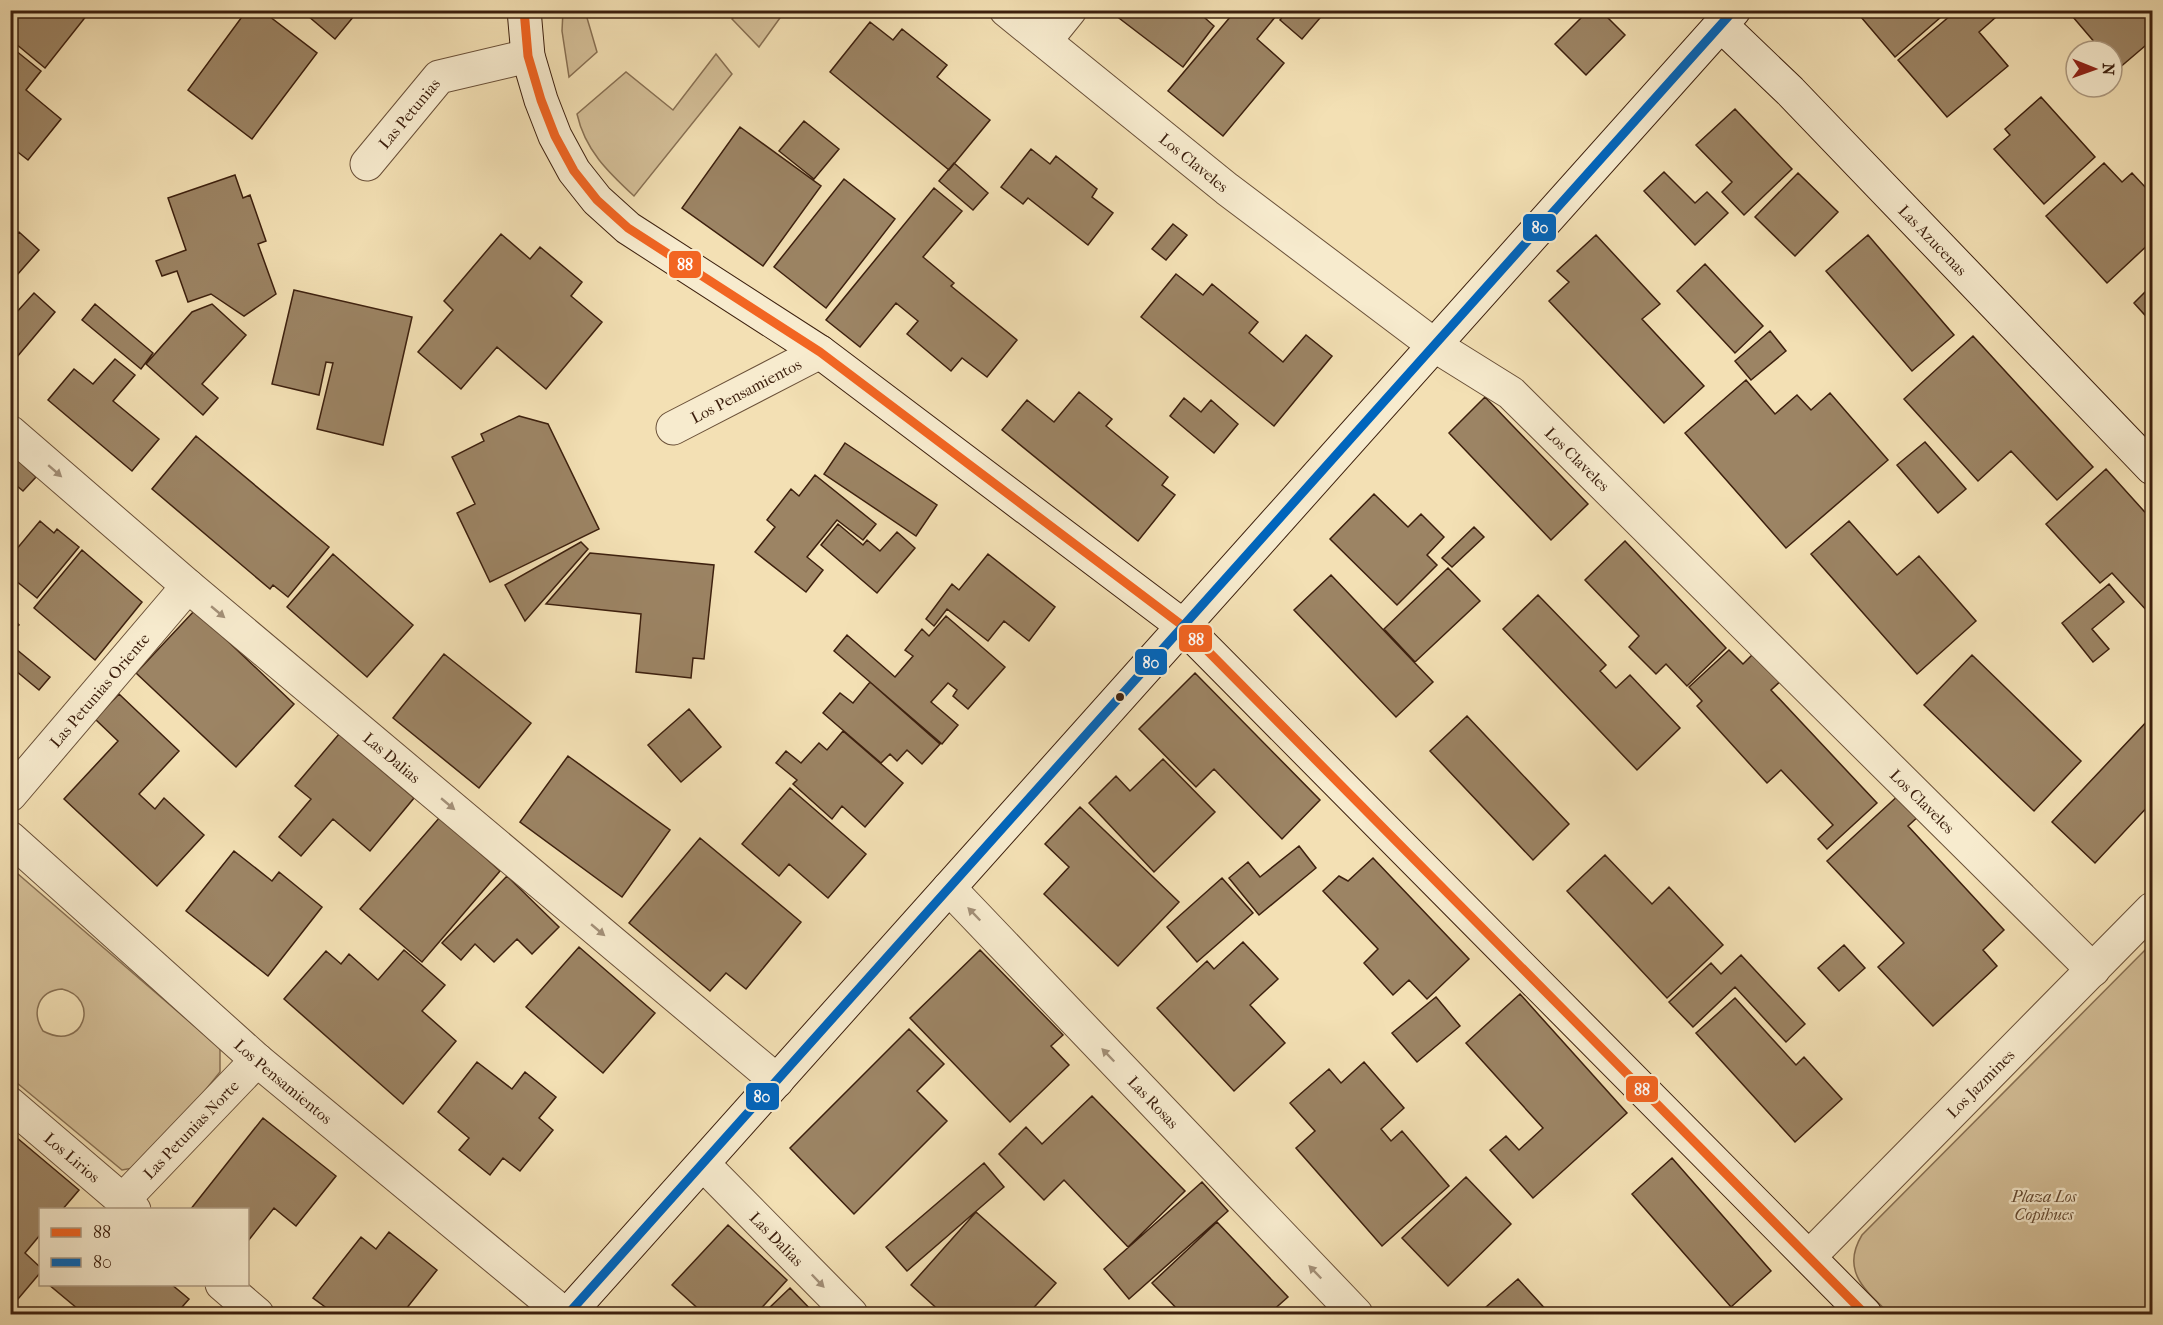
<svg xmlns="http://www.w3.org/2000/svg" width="2163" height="1325" font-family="'IM FELL French Canon',serif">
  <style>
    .green { fill: #d4bf98; stroke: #887053; stroke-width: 1.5; fill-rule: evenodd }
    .building { fill: #9c8464; stroke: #3d200e; stroke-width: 1.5 }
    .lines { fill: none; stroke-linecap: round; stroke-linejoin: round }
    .street-casing { stroke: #6a5038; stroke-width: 35 }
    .secondary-casing { stroke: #3d200e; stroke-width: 35 }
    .street { stroke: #f7ebce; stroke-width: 33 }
    .secondary { stroke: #f7ebce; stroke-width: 33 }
    .bus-1-casing { stroke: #f7ebce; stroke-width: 14 }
    .bus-2-casing { stroke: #f7ebce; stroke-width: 14 }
    .bus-1 { stroke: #f26522; stroke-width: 9 }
    .bus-2 { stroke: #0065bd; stroke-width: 9 }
    .oneway { fill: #a39078 }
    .bus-dot { fill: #3d200e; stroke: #f7ebce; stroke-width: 2 }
    .labels { text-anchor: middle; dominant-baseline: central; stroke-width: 4.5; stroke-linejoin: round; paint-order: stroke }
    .street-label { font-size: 16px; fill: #3d200e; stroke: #f7ebce }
    .park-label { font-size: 16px; font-style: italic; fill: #634830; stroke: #f7ebce }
    .line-badge { stroke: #f7ebce; stroke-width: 2 }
    .badge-label { font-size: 16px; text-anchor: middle; font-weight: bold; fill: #fff }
  </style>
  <rect width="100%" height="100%" fill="#f3e0b4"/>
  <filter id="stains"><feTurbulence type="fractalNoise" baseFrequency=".00333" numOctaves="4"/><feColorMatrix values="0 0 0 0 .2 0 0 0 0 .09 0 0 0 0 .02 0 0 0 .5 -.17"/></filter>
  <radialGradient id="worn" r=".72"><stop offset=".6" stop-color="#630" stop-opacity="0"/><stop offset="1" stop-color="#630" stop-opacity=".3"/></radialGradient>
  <path class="green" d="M563 11H585L597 52 569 77 562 31Z
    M739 11V10L785 11 759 47 732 19Z
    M716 54 732 74 634 196C608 172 585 150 577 114L626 72 673 110Z
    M11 868 220 1048V1072L144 1166 122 1170 11 1078ZM62 989C101 998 84 1053 43 1031 31 1012 38 991 62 989Z
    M2152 943V1314H1890C1866 1291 1840 1271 1862 1235Z"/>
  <path class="building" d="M10 10H91L45 68 10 39Z
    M247 10H261L317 53 252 139 188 90Z
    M301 10H359L335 39Z
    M1113 10H1196L1214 26 1183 67 1111 12Z
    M1236 10H1281L1257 39 1284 63 1223 136 1168 91Z
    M1288 10H1326V11L1302 39 1280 20Z
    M1589 10H1600L1625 35 1586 75 1555 44Z
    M1855 10H1949L1895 57Z
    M1957 10H2004L1979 32 2008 66 1947 117 1898 60Z
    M2067 10H2152V40L2118 69 2112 62V51H2102Z
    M870 22 893 40 902 29 947 65 937 77 990 120 949 170 830 72Z
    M10 46 41 71 26 90 61 119 28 160 10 146Z
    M2041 97 2095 157 2044 204 1994 149 2010 135 2005 129Z
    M1735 109 1792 169 1744 215 1722 192 1732 182 1696 145Z
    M804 121 839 149 814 179 779 151Z
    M740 127 821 186 763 266 682 208Z
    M1031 149 1050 164 1056 156 1097 189 1092 197 1113 213 1088 245 1028 198 1023 204 1001 187Z
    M954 163 988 193 973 210 939 181Z
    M2104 163 2122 182 2132 173 2146 188 2152 181V241L2107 283 2046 216Z
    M1664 172 1695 203 1707 192 1728 213 1695 245 1644 191Z
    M1798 173 1838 212 1795 256 1755 217Z
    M235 175 243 198 250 195 266 241 258 244 276 294 244 316 211 294 188 302 177 271 162 276 156 261 186 250 168 198Z
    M844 179 895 219 826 308 774 267Z
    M934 188 962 211 923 257 954 283 951 286 1017 340 987 377 962 358 951 371 907 334 918 321 896 303 860 347 826 320Z
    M1173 224 1187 235 1166 260 1152 249Z
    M19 232 39 250 10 283V242Z
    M501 234 530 259 540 247 582 282 571 296 602 322 546 389 497 347 461 389 418 352 453 310 444 301Z
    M1596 235 1660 304 1642 319 1704 386 1664 423 1549 301 1569 282 1557 271Z
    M1868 235 1954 335 1912 371 1826 271Z
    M1705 264 1763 326 1735 353 1677 291Z
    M1176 274 1203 295 1212 284 1258 322 1249 333 1283 362 1306 335 1332 356 1274 426 1141 317Z
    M2152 285V323L2134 303Z
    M294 290 412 317 383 445 317 429 333 363 326 362 319 395 272 384Z
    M34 293 55 312 11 364 10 310 15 314Z
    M95 304 153 353 141 369 82 320Z
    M212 304 246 335 202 384 218 398 203 415 146 364 192 312Z
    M1770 331 1786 351 1751 380 1735 361Z
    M1973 336 2093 467 2057 500 2011 451 1978 481 1904 399Z
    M115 359 135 375 113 401 159 439 132 471 48 400 74 369 93 384Z
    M1746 380 1775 414 1797 395 1811 410 1830 393 1888 460 1786 548 1685 433Z
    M1079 392 1112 419 1106 426 1168 477 1162 485 1175 495 1138 541 1002 430 1027 400 1054 422Z
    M1485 397 1588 504 1551 540 1449 433Z
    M1184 398 1201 412 1211 400 1238 424 1214 453 1170 416Z
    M519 416 548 424 599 529 490 582 457 513 475 504 452 457 484 441 481 434Z
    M196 436 329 547 288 597 273 585 270 589 152 489Z
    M1925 442 1966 489 1938 513 1897 465Z
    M845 443 937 505 916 536 824 474Z
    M10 453 36 477 23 491 10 480Z
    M2106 469 2152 520V608L2148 612 2112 573 2100 583 2046 524Z
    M815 475 876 524 863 540 837 520 807 557 823 570 806 592 755 552 775 527 767 520 791 489 799 496Z
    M10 494 17 500 10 507Z
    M1374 494 1408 527 1421 514 1444 537 1427 555 1437 565 1397 605 1330 539Z
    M40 521 54 533 57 529 79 547 37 598 10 576V557Z
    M1849 521 1897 575 1919 556 1976 621 1917 674 1811 554Z
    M838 524 863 545 867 540 880 551 897 532 915 548 877 593 821 545Z
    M1474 527 1484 537 1452 567 1442 558Z
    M1625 541 1726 648 1687 686 1666 664 1656 674 1629 647 1639 636 1585 580Z
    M581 542 588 549 525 621 505 585Z
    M82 550 142 602 95 660 34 608Z
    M590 553 714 565 704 659 693 658 691 678 636 672 641 614 546 604Z
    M333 554 413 625 367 677 287 607Z
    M988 554 1055 607 1029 641 1004 621 988 641 947 609 934 626 926 619 952 584 959 590Z
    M1448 568 1480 601 1415 662 1384 629Z
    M1331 575 1433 682 1396 717 1294 610Z
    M2109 584 2124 602 2092 629 2109 649 2093 662 2062 623Z
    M1538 595 1606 665 1600 671 1616 688 1630 675 1680 728 1637 770 1503 629Z
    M195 610 294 704 236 767 136 673Z
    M10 615 19 625 10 632Z
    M946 616 1005 667 968 709 953 696 957 690 948 683 931 702 958 725 942 744 834 651 847 635 895 677 913 656 905 650 922 629 929 636Z
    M1759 648 1785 677 1771 690 1877 803 1827 849 1818 839 1833 825 1781 770 1767 783 1697 706 1702 701 1689 687 1729 650 1743 664Z
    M16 649 50 677 39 690 10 666V656Z
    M444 654 531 723 479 788 393 718Z
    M1972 655 2081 761 2034 811 1924 705Z
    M1195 673 1320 800 1282 839 1214 769 1196 787 1139 729Z
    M870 682 940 744 922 764 907 750 897 761 890 754 881 763 823 713 840 693 853 703Z
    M119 694 179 751 139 794 155 809 164 798 204 835 157 886 64 799 118 741 95 719Z
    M689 709 721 747 681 782 648 745Z
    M1467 716 1569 824 1533 860 1430 751Z
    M2152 716V802L2095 863 2052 822Z
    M843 731 903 783 865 827 842 806 832 819 793 784 797 780 776 763 786 751 801 763 819 743 827 750Z
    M339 734 414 798 370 851 333 819 301 856 279 837 311 799 295 786Z
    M568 756 670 830 622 897 520 822Z
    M1163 759 1215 812 1154 872 1089 803 1116 776 1130 791Z
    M790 788 866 854 828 898 789 864 779 876 742 844Z
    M1901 793 1921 814 1908 826 2004 930 1983 950 1997 966 1933 1026 1878 967 1904 943 1827 861Z
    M1080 807 1179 902 1118 966 1044 894 1069 867 1045 844Z
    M440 817 500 871 422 962 360 909Z
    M700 838 801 922 746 989 726 973 710 991 629 923Z
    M1299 846 1316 868 1259 915 1229 878 1248 862 1260 877Z
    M234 851 272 881 279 872 322 907 268 976 186 911Z
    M1605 855 1652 904 1669 887 1723 945 1667 998 1567 891Z
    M1373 858 1469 959 1427 999 1409 980 1393 995 1364 963 1378 949 1323 891 1339 876 1348 881Z
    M507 876 559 927 532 954 517 939 494 962 475 944 461 960 442 943Z
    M1222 878 1253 913 1197 962 1167 927Z
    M1243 942 1278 979 1250 1005 1285 1043 1234 1091 1157 1008 1207 961 1214 969Z
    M1844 945 1865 968 1839 991 1818 968Z
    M579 947 655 1013 603 1073 526 1007Z
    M404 950 445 985 422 1011 456 1041 403 1104 284 999 326 951 341 964 349 954 378 980Z
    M980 950 1063 1035 1051 1046 1069 1065 1010 1122 910 1018Z
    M1741 955 1805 1024 1786 1042 1735 987 1693 1027 1669 1002 1711 963 1721 974Z
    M1520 994 1627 1113 1533 1198 1490 1150 1506 1136 1519 1150 1543 1128 1466 1043Z
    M1436 997 1460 1026 1417 1062 1392 1033Z
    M1735 998 1796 1065 1804 1057 1842 1099 1795 1142 1696 1033Z
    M909 1029 944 1064 917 1091 947 1121 854 1214 790 1148Z
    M477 1062 512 1089 525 1072 556 1097 539 1118 553 1130 520 1171 503 1158 490 1175 459 1150 469 1138 438 1112Z
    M1364 1062 1404 1108 1381 1129 1391 1141 1402 1131 1449 1186 1382 1246 1296 1148 1315 1131 1290 1103 1329 1069 1341 1083Z
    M1092 1096 1185 1191 1128 1247 1064 1180 1044 1200 999 1154 1026 1127 1042 1144Z
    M263 1118 336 1176 296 1226 274 1208 248 1241V1210H190Z
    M10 1132 79 1190 62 1210H40V1235L25 1253 40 1267V1273L18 1299 10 1293Z
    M1672 1158 1771 1271 1731 1307 1632 1194Z
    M984 1163 1004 1187 907 1271 886 1247Z
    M1466 1177 1511 1224 1448 1286 1402 1238Z
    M1202 1182 1228 1211 1129 1299 1104 1269Z
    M976 1212 1056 1283 1028 1314H943L911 1285Z
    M1217 1222 1288 1297 1269 1314H1182L1152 1283Z
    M728 1225 787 1280 756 1314H704L672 1285Z
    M389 1232 437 1270 402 1314H330L332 1312 313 1298 361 1237 376 1249Z
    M1518 1279 1550 1314H1478Z
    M48 1284H171L189 1299 176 1314H84Z
    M790 1288 815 1314H768L765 1312Z"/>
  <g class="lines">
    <g class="street-casing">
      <g id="street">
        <path id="s1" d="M1006 10 1227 189 1434 345 1511 393 2093 970"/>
        <path d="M1045 41 1070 10"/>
        <path id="s2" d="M367 164 439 77 528 56"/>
        <path id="s3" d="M673 428 820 352"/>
        <path id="s4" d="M10 432 188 586 777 1081"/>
        <path id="s5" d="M10 795 188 586"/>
        <path id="s6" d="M10 838 257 1060 564 1314"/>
        <path id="s7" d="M949 888 1356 1314"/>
        <path id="s8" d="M10 1104 134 1210"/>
        <path id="s9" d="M703 1164 851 1314"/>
        <path id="s10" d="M123 1200 257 1060"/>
        <path id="s11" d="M1809 1257 2152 909"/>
        <path d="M222 1284 257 1314"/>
      </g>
    </g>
    <g class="secondary-casing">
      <g id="secondary">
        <path d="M524 10 528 56 541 100 555 136 574 171 597 200 628 228 820 352 1183 626 1865 1314"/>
        <path id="s12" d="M1721 25 1790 91 2152 468"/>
        <path d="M568 1314 1734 10"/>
      </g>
    </g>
    <use href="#street" class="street"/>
    <use href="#secondary" class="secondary"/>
    <g class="bus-1-casing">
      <path id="bus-1" d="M524 10 528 56 541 100 555 136 574 171 597 200 628 228 820 352 1183 626 1865 1314"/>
    </g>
    <g class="bus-2-casing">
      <path id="bus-2" d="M568 1314 1734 10"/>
    </g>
    <use href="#bus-1" class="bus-1"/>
    <use href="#bus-2" class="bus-2"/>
  </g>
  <defs><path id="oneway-solid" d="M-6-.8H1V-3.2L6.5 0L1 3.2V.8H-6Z" transform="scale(1.5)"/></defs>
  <g class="oneway">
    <use href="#oneway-solid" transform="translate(55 471) rotate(41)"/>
    <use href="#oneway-solid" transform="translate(218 612) rotate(40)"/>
    <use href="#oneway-solid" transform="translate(448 804) rotate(40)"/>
    <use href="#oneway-solid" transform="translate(974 914) rotate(-134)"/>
    <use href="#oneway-solid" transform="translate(598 930) rotate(40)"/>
    <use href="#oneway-solid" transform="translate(1108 1055) rotate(-134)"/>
    <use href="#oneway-solid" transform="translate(1315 1272) rotate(-134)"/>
    <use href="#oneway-solid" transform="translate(818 1281) rotate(46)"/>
  </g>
  <circle class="bus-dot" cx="1120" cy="697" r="5"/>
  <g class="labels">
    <g class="street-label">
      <text stroke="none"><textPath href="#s2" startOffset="66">Las Petunias</textPath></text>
      <text stroke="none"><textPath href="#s1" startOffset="242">Los Claveles</textPath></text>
      <text stroke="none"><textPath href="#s12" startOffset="302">Las Azucenas</textPath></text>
      <text stroke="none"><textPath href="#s3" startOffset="82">Los Pensamientos</textPath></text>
      <text stroke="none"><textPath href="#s1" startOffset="728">Los Claveles</textPath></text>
      <text stroke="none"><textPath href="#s5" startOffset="138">Las Petunias Oriente</textPath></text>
      <text stroke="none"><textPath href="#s4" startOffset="502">Las Dalias</textPath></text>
      <text stroke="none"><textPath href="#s1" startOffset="1214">Los Claveles</textPath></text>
      <text stroke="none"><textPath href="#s6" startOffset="366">Los Pensamientos</textPath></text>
      <text stroke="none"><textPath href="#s11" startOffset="244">Los Jazmines</textPath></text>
      <text stroke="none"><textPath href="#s7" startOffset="296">Las Rosas</textPath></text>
      <text stroke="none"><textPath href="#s10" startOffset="98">Las Petunias Norte</textPath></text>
      <text stroke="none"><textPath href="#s8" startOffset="82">Los Lirios</textPath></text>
      <text stroke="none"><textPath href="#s9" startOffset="105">Las Dalias</textPath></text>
    </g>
    <g class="park-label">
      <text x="2044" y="1196">Plaza Los<tspan x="2044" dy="18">Copihues</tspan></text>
    </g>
  </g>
  <g class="line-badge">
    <rect x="1522" y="213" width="35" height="29" rx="6" fill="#0065bd"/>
    <rect x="668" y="250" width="34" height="29" rx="6" fill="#f26522"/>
    <rect x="1178" y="624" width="35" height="29" rx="6" fill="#f26522"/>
    <rect x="1134" y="648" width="34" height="28" rx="6" fill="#0065bd"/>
    <rect x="1625" y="1075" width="34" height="28" rx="6" fill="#f26522"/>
    <rect x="745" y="1082" width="35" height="29" rx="6" fill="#0065bd"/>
  </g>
  <g class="badge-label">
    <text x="1540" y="233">80</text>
    <text x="685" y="270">88</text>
    <text x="1196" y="645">88</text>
    <text x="1151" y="668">80</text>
    <text x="1642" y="1095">88</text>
    <text x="762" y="1102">80</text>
  </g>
  <rect width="2163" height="1325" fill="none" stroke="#f3e0b4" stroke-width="36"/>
  <rect x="12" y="12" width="2139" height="1301" fill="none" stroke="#3d200e" stroke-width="3"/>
  <rect x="18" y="18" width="2127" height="1289" fill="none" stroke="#3d200e" stroke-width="1.5"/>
  <rect x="39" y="1208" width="210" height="78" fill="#f7ebce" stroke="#ad9a81" stroke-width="1.5"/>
  <rect x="51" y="1228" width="30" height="9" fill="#f26522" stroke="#ad9a81" stroke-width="1.5"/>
  <text x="93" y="1238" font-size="18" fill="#3d200e">88</text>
  <rect x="51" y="1258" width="30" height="9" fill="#0065bd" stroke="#ad9a81" stroke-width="1.5"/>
  <text x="93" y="1268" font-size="18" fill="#3d200e">80</text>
  <g transform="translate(2094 69) rotate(91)"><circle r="28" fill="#f7ebce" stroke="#ad9a81" stroke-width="1.5"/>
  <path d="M0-4.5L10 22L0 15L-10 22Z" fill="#8f2418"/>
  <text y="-9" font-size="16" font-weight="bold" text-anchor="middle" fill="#3d200e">N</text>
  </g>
  <rect width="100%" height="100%" filter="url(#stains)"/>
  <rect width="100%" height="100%" fill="url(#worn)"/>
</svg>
